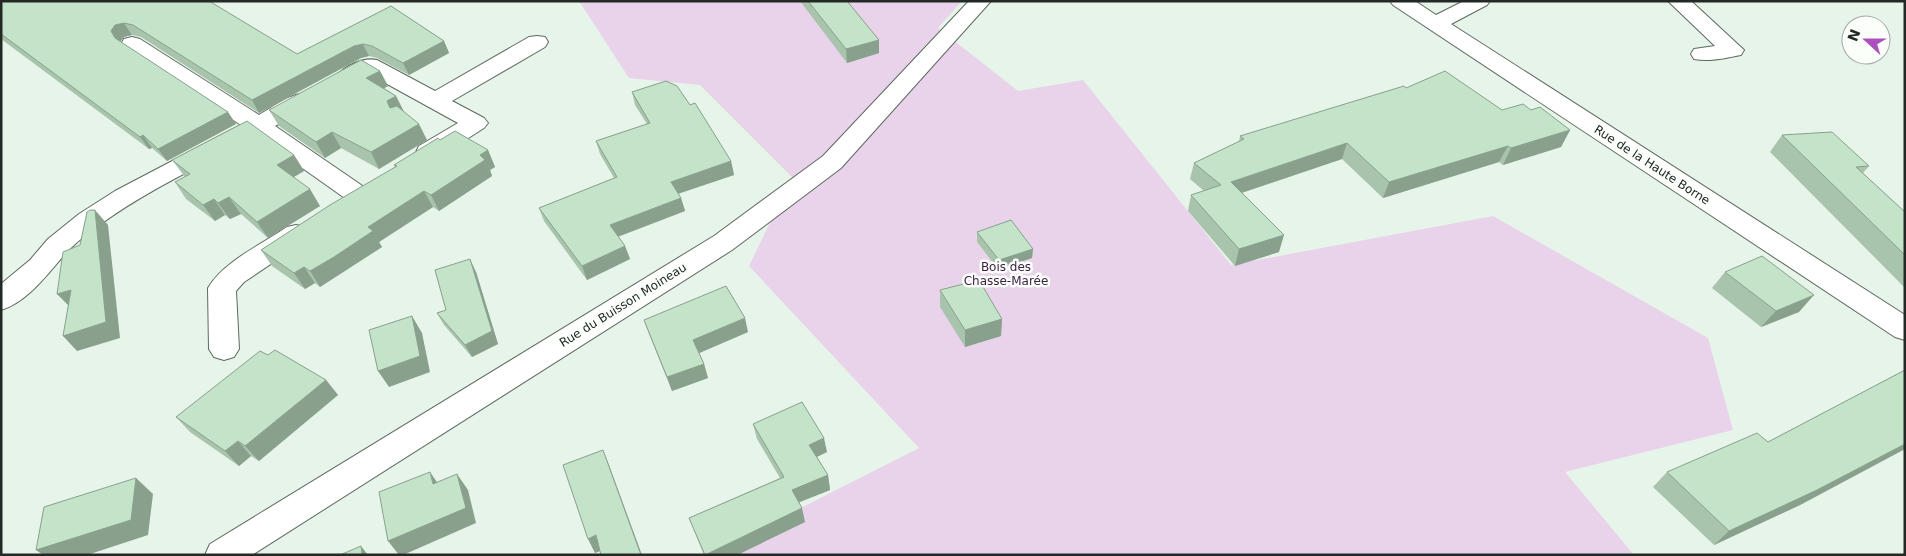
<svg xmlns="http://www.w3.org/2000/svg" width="1906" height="556" font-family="'DejaVu Sans',sans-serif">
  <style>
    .green { fill: #e8d3eb }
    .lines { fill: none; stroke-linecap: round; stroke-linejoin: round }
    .street-casing { stroke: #5e695f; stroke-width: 2 }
    .street { fill: #fff; fill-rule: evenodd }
    .wall { fill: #a9c4ad }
    .shaded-wall { fill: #89a08d }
    .building { fill: #c4e4c9; stroke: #89a08d }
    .labels { text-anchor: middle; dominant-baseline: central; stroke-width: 5; stroke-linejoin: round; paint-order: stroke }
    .street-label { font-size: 12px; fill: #242925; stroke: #fafffa }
    .park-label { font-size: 12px; fill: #3d1c43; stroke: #fafffa }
  </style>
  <rect width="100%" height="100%" fill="#e7f4e9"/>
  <path class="green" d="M579 1H962L938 28 1018 91 1083 80 1231 265 1493 216 1708 338 1733 430 1565 472 1634 555H708L919 448 749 266 792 177 700 85 629 78Z"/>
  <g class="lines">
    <g class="street-casing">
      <path id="street" d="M969 1H991L841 168 732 250 252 555H205L210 544 714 236 823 156Z
        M1390 1H1415L1436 15 1464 1H1490L1487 5 1451 24 1905 315V340L1895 337 1393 5Z
        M1668 1H1691L1744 50 1741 55C1726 58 1709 62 1694 59L1691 54 1694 49 1715 46Z
        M537 36 545 37 548 42 545 47 452 101 484 118 488 123 484 128 437 158 428 160 419 158 416 152 419 146 458 123 369 74 355 82 347 84 339 82 336 77C344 66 363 57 377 60L435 91 529 37Z
        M132 37 140 39 259 115C275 106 296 89 315 94L319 99 315 104 275 126 367 189 371 195 367 201 358 204 349 201 257 136C204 164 147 190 98 226 87 234 75 243 66 253 48 273 28 302 1 310V284L30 260 48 239 79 214 115 191 241 125 124 49 121 44 124 39Z
        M296 225 305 227 309 234 305 241 244 282 236 291 239 349 234 357 224 360 214 357 209 349 208 288C223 262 262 244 287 227Z"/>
    </g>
    <use href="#street" class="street"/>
  </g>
  <path class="wall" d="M1 1 297 54 391 6 444 41 449 53 409 75 377 58 369 56 361 58 259 113 141 37 132 35 124 37 120 42 236 124 167 161 152 148 149 149 1 39Z
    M800 1H847L879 40V53L847 63Z
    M380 71 388 86 384 88 396 96 404 112 427 140 379 169 341 148 325 158 279 126 269 110Z
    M1406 88 1502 110H1531L1570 130 1561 147 1503 165 1499 162 1383 198 1342 159 1242 193 1279 252 1235 266 1188 211 1191 195 1204 191 1190 179 1194 163 1239 142 1240 136Z
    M632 92 731 161 734 175 678 194 681 198 685 211 618 237 625 246 630 259 587 280 544 221 539 208 614 178 600 154 596 141 647 124 635 105Z
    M1782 135 1869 166 1863 173 1905 212V288L1770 152Z
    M440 140 488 150 495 167 490 170 492 176 439 211 433 207 379 242 382 247 320 287 315 283 305 289 272 266 261 250 395 167 394 165Z
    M294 155 304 171 294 177 320 206 268 238 241 214 230 219 225 215 215 221 186 199 175 182 185 177 172 160Z
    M977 232 1033 249 1032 258 998 269 977 242Z
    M476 272 498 344 472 357 444 325 437 313 446 310Z
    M1725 272 1799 312 1761 327 1712 288Z
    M940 290 1002 319 1001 336 965 347 940 307Z
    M644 320 748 332 699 353 704 364 708 378 672 391 649 334Z
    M268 355 326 380 338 395 259 461 251 456 239 466 190 432 176 417Z
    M1905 370V451L1903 450 1800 505 1714 545 1653 487 1667 472 1768 442Z
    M753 424 827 452 817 457 828 475 830 490 799 502 805 522 737 555H704L689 518 780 478 757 439Z"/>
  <path class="shaded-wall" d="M124 23 132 35 124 37 119 43 115 38 111 31 115 25Z
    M879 40V53L847 63 846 49Z
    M444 41 449 53 409 75 403 63Z
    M363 44 369 56 361 58 259 113 252 100 354 46Z
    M380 71 388 86 374 94 366 78Z
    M396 96 404 112 395 117 387 101Z
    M228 112 236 124 167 161 158 149Z
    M419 124 427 140 379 169 371 152Z
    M1570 130 1561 147 1503 165 1511 148Z
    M332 132 341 148 325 158 316 142Z
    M143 135 152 148 149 149 140 137Z
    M1347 143 1342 159 1226 198 1231 182Z
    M1508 146 1499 162 1383 198 1389 182Z
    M488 150 495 167 490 170 492 176 439 211 431 195 480 155Z
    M294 155 304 171 287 181 277 165Z
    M731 161 734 175 674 195 671 182Z
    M310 189 320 206 268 238 257 222Z
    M424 191 433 207 379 242 382 247 320 287 310 271 368 227Z
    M229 197 241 214 230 219 218 203Z
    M681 198 685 211 614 238 610 225Z
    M214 199 225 215 215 221 203 205Z
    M95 210 108 225 120 338 77 351 63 336Z
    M1284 235 1279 252 1235 266 1239 249Z
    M625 246 630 259 587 280 582 266Z
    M1033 249 1032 258 998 269 999 260Z
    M470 259 476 272 498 344 472 357 465 345Z
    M304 267 315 283 305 289 294 273Z
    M71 290 72 309 57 294Z
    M1814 295 1799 312 1761 327 1776 311Z
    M412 316 422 333 430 372 389 387 378 371Z
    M745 318 748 332 697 354 693 340Z
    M1002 319 1001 336 965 347V330Z
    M704 364 708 378 672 391 667 377Z
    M326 380 338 395 259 461 245 446Z
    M824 438 827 452 812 459 809 445Z
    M238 441 251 456 239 466 225 451Z
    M1905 444V449L1903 450 1800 505 1714 545 1729 531Z
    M603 450 609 465 642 555H641Z
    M430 472 441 488 433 484Z
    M457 474 468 490 476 523 403 555H399L388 541Z
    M828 475 830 490 795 504 792 490Z
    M136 478 153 494 148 535 87 555H43L36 550Z
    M802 508 805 522 737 555H705Z
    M596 535 603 550 595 553 588 539Z
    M361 546 368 555H362Z"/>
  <path class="building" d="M1 1H209L297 54 391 6 444 41 403 63 372 46 363 44 354 46 252 100 133 25 124 23 115 25 111 31 115 38 228 112 158 149 143 135 140 137 1 34Z
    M808 1H847L879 40 846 49Z
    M361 60 380 71 366 78 396 96 387 101 390 108 397 106 419 124 371 152 332 132 316 142 269 110Z
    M1445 71 1502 110 1523 104 1531 110 1540 107 1570 130 1511 148 1508 146 1389 182 1347 143 1231 182 1284 235 1239 249 1191 195 1221 185 1194 163 1244 139 1240 136 1404 86 1406 88Z
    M666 81 677 86 690 105 695 103 731 161 671 182 681 198 610 225 625 246 582 266 539 208 617 177 596 141 650 123 632 92Z
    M247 121 294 155 277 165 310 189 257 222 229 197 218 203 214 199 203 205 175 182 190 174 172 160Z
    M455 131 488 150 480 155 485 160 431 195 424 191 368 227 373 231 334 257 310 271 304 267 294 273 261 250 330 205 397 166 394 165 438 138 440 140Z
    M1832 132 1869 166 1856 167 1905 212V255L1782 135Z
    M90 210H95L106 322 63 336 71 290 57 294 63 252 80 245 87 212Z
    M1011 220 1033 249 999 260 977 232Z
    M1762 256 1814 295 1776 311 1725 272Z
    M470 259 492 331 465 345 437 313 446 310 435 270Z
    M979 280 1002 319 965 330 940 290Z
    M726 286 745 318 693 340 704 364 667 377 644 320Z
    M412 316 420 356 378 371 369 330Z
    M275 350 326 380 245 446 238 441 225 451 176 417 260 351 268 355Z
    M1905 370V444L1817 490 1729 531 1667 472 1757 433 1768 442Z
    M802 402 824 438 809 445 828 475 792 490 802 508 705 555 689 518 784 477 753 424Z
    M603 450 641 555H601L596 535 588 539 563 465Z
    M430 472 433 484 457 474 466 508 388 541 379 492Z
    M136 478 131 520 36 550 44 507Z
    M361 546 362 555H340Z"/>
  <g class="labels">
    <g class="street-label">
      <text transform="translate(1652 165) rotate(33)">Rue de la Haute Borne</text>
      <text transform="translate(623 305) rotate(-32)">Rue du Buisson Moineau</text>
    </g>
    <g class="park-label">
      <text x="1006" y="267">Bois des<tspan x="1006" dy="14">Chasse-Marée</tspan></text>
    </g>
  </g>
  <rect width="1906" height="556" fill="none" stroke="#242925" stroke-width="5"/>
  <g transform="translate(1866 40) rotate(291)"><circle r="24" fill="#fafffa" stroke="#a4a9a5"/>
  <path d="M0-4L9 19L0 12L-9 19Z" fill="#ab50bc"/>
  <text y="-8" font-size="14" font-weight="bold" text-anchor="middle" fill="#242925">N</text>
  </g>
</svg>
